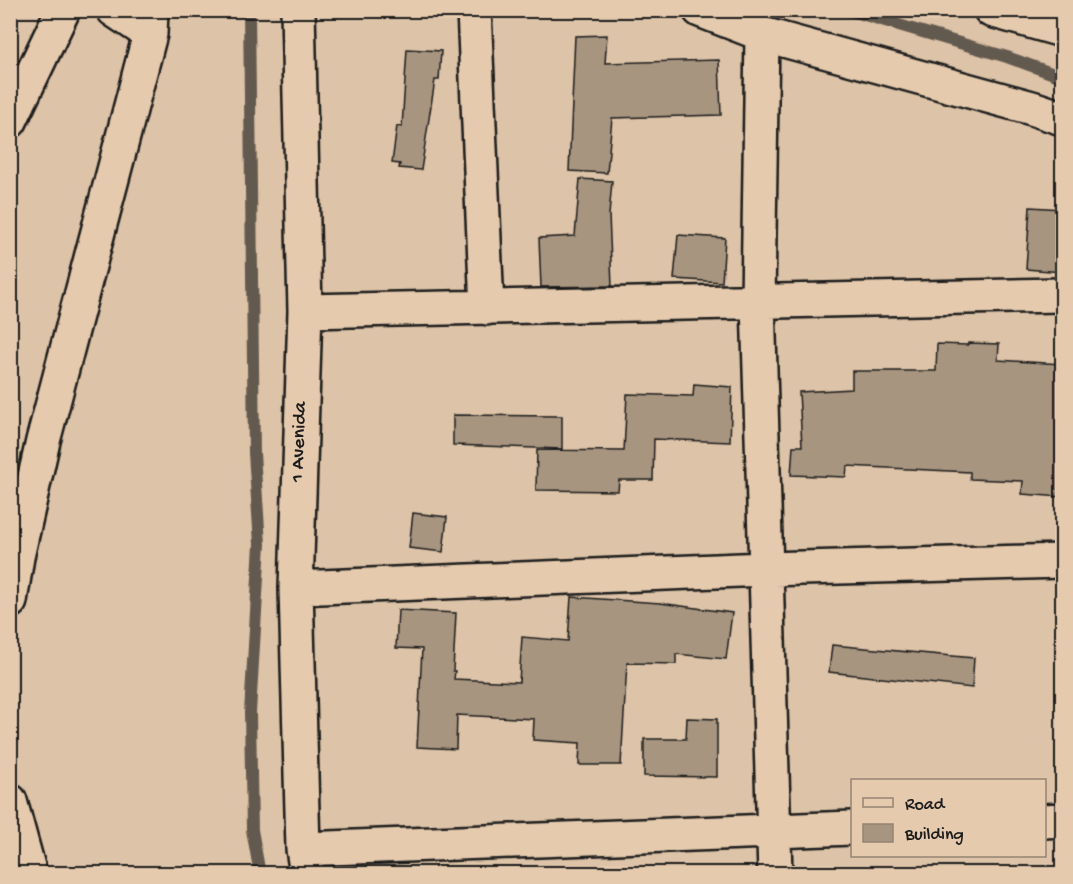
<svg xmlns="http://www.w3.org/2000/svg" width="1073" height="884" font-family="'Gochi Hand',sans-serif">
  <style>
    .lines { fill: none; stroke-linecap: round; stroke-linejoin: round }
    .stream { stroke: #645a50; stroke-width: 12 }
    .building { fill: #a79580; stroke: #1c1c1c; stroke-width: 1.5 }
    .minor-casing { stroke: #1c1c1c; stroke-width: 38 }
    .minor { stroke: #e5caad; stroke-width: 33 }
    .labels { text-anchor: middle; dominant-baseline: central; stroke-width: 6; stroke-linejoin: round; paint-order: stroke }
    .street-label { font-size: 20px; fill: #1c1c1c; stroke: #e5caad }
  </style>
  <rect width="100%" height="100%" fill="#ddc3a7"/>
  <filter id="ink" filterUnits="userSpaceOnUse"><feTurbulence type="fractalNoise" baseFrequency=".0167" numOctaves="2"/><feDisplacementMap in="SourceGraphic" scale="12" xChannelSelector="R" yChannelSelector="G"/><feConvolveMatrix kernelMatrix="1 2 1 2 8 2 1 2 1" color-interpolation-filters="sRGB"/></filter>
  <g filter="url(#ink)">
    <g class="lines">
      <path class="stream" d="M249 10 254 453 260 544 250 713 252 830 260 874
        M848 10 1007 57 1062 77"/>
    </g>
    <path class="building" d="M607 35 605 63 719 60 721 115 612 118 607 173 569 171 575 36Z
      M407 49 441 51 439 80H435L421 170 399 168 400 164 392 163 397 126 402 127Z
      M580 179 612 181 609 215 612 286 541 287 539 238 575 236Z
      M1030 207 1062 209V272L1026 269Z
      M678 235 725 238 722 282 674 279Z
      M968 343 999 344 998 360 1062 364V497L1022 494 1023 481 970 479V472L847 466 846 477 791 475 793 446H802L799 392 852 389V371H936L937 344 968 345Z
      M694 384 732 387 730 442 654 439 653 480H619L618 491 536 490 537 450 624 451 627 394 693 396Z
      M453 415 562 416V449L453 445Z
      M413 513 447 517 443 552 409 548Z
      M571 597 660 603 732 613 726 659 676 654V664L627 663 621 765H579L580 743 533 740 534 719 457 715 456 749 417 747 422 649 396 648 398 610 456 613 453 671H455L454 679 519 682 522 637 568 641Z
      M832 645 974 658 972 688 829 672Z
      M687 718 717 719V777L644 776V739H686Z"/>
    <g class="lines">
      <g class="minor-casing">
        <path id="minor" d="M114 10 150 34
          M298 10 305 311 296 588 303 849 307 874
          M474 10 487 308
          M700 10 762 34 1032 108 1062 118
          M991 10 1062 30
          M762 34 758 302 775 874
          M10 121 63 10
          M305 311 1062 295
          M296 588 765 569 1062 561
          M10 601 17 557 43 441 150 34 151 10
          M10 801 30 874
          M1044 821 1062 820
          M303 849 852 828"/>
      </g>
      <use href="#minor" class="minor"/>
    </g>
  </g>
  <g class="labels">
    <g class="street-label">
      <text transform="translate(300 442) rotate(-88)">1 Avenida</text>
    </g>
  </g>
  <rect width="1073" height="884" fill="none" stroke="#e5caad" stroke-width="36"/>
  <rect x="18" y="18" width="1037" height="848" fill="none" stroke="#1c1c1c" stroke-width="2" filter="url(#ink)"/>
  <rect x="851" y="779" width="195" height="78" fill="#e5caad" stroke="#958473" stroke-width="1.5"/>
  <rect x="863" y="798" width="30" height="9" fill="#e5caad" stroke="#958473" stroke-width="1.5"/>
  <text x="905" y="809" font-size="18" fill="#1c1c1c">Road</text>
  <rect x="863" y="824" width="30" height="18" fill="#a79580" stroke="#958473" stroke-width="1.5"/>
  <text x="905" y="839" font-size="18" fill="#1c1c1c">Building</text>
</svg>
